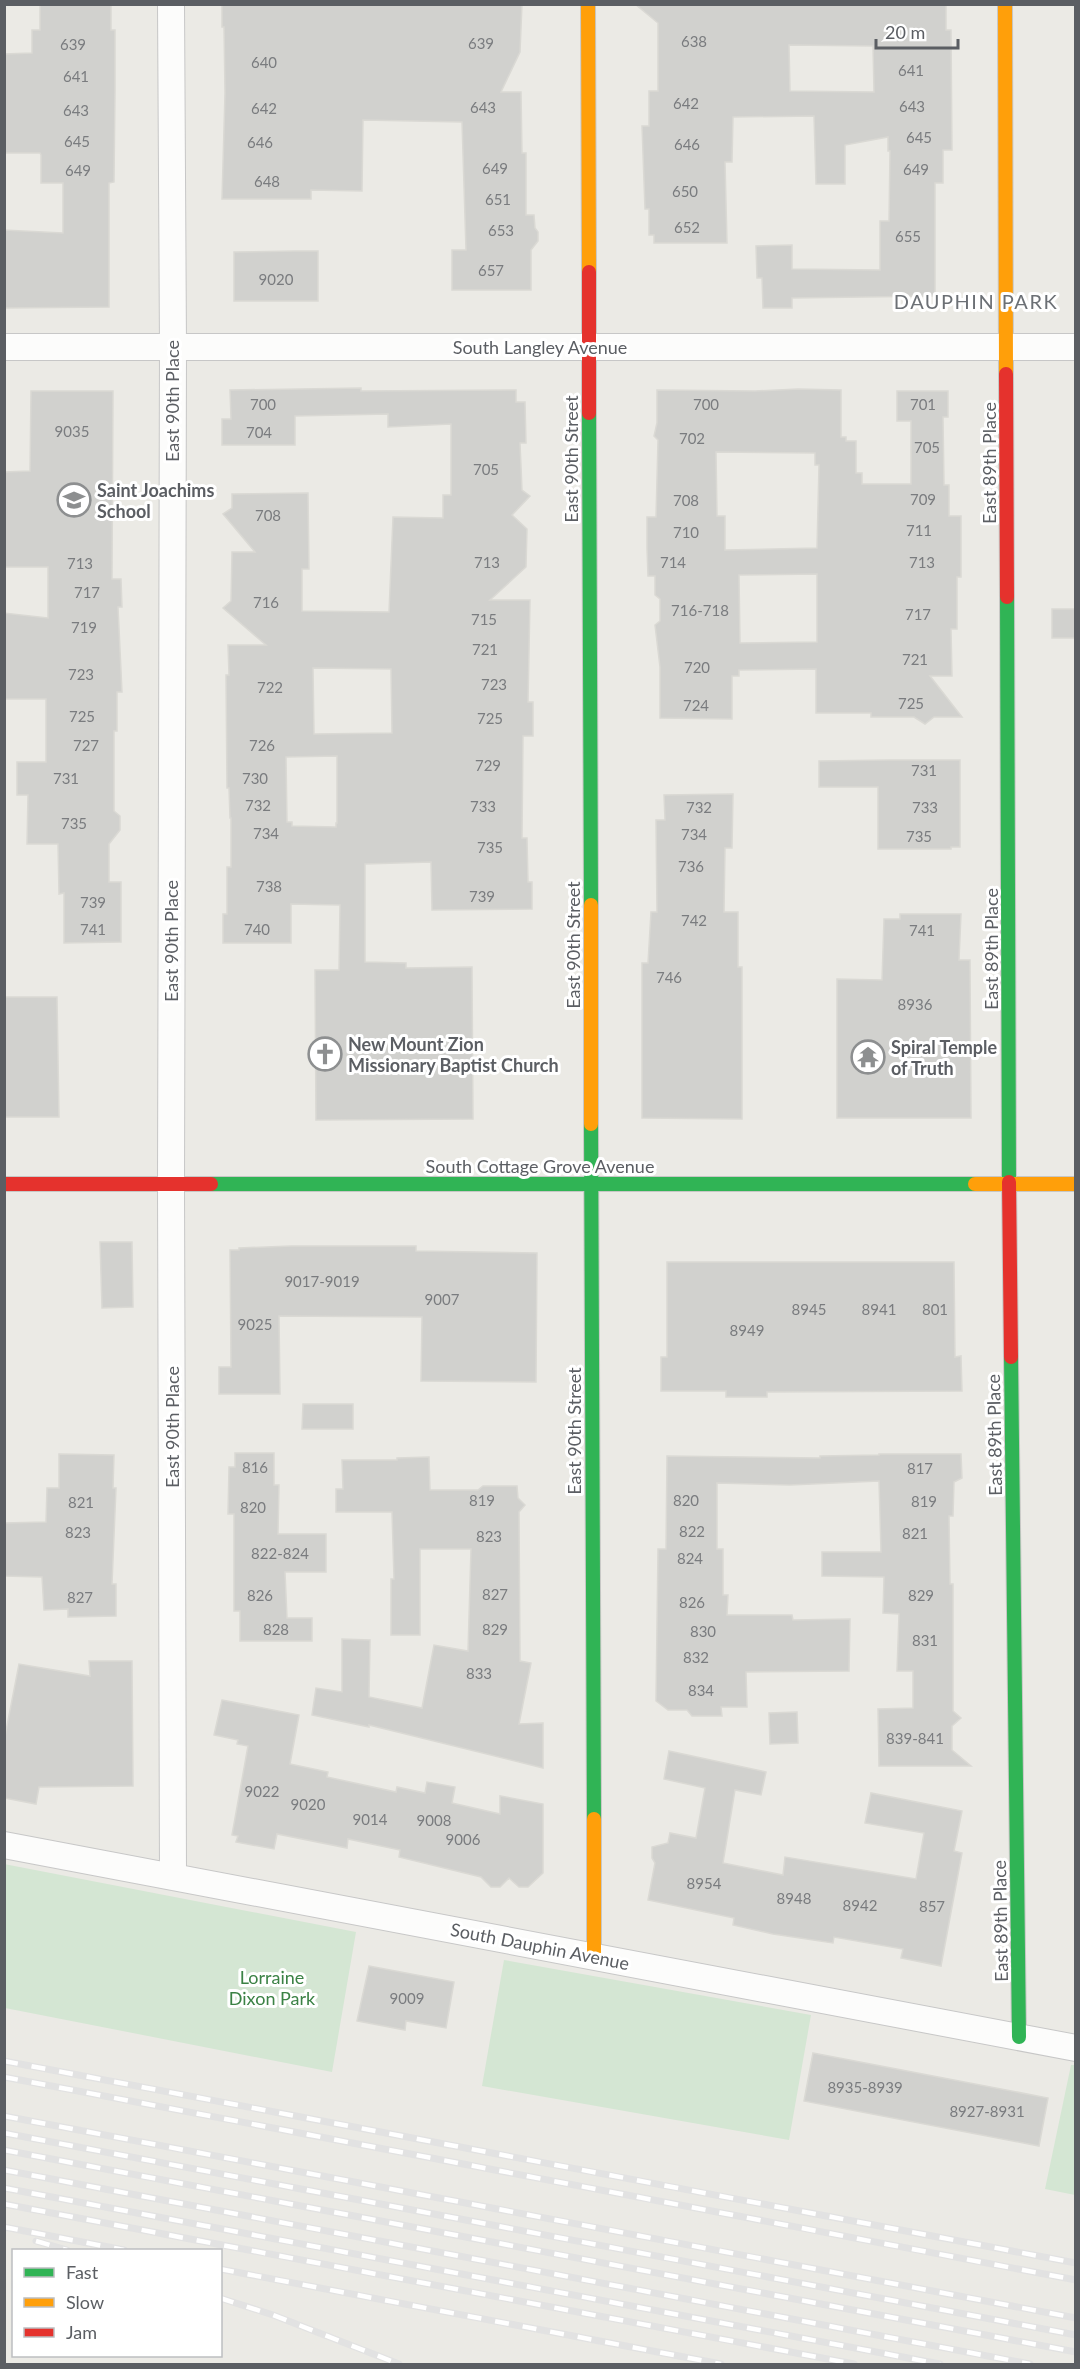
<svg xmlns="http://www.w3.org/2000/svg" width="1080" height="2369" font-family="Lato,sans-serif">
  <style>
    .green { fill: #d4e6d3 }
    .building { fill: #d1d1ce; stroke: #dad9d4; stroke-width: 1.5; fill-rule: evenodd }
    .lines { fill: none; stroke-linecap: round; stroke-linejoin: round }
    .street-casing { stroke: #c7c7c7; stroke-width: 28 }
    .fast-casing { stroke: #c7c7c5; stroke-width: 16 }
    .slow-casing { stroke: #c7c7c5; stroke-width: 16 }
    .jam-casing { stroke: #c7c7c5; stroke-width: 16 }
    .street { stroke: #fcfcfb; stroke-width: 26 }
    .fast { stroke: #30b455; stroke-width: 14 }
    .slow { stroke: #ff9f0a; stroke-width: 14 }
    .jam { stroke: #e5322d; stroke-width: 14 }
    .rail-casing { stroke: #e2e2e2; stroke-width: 7 }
    .rail { stroke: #fff; stroke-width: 4.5; stroke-dasharray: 14; stroke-linecap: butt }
    .labels { text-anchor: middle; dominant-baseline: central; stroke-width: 6; stroke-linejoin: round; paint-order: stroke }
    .number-label { font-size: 15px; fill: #7a7c7f }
    .street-label { font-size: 18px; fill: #5b5e63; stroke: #fff }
    .poi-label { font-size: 18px; font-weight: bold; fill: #5b5e63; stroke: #fff; text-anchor: start }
    .park-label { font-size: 18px; fill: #3b8245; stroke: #fff }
    .neighbourhood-label { font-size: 20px; letter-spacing: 1.5px; fill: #6c7075; stroke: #fff }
  </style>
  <rect width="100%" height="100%" fill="#ebeae5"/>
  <path class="green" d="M4 1864 356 1932 332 2072 5 2008Z
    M504 1960 811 2015 789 2140 482 2086Z
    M1071 2065H1076L1075 2195 1045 2189Z"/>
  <path class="building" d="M40 4H111V30H115V91L114 182 109 183V307L4 308V230L63 233V183H41V155L40 153H4V54L32 53V30H40Z
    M222 4H522L520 52 501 92H521L522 153H526V215H534L535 228 538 232V241L531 250V290H452V250H466L462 122 363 120 362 191 311 190V199H222L225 93 224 27H222Z
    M635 4H946V30H951L952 150H943V183H935V296L792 298V308H763L762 278H757L756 246 792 245V269L880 270V221H889L890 151H888V137L845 145V184H816L814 116 733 117 732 162H725L727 243H654V235H649V209H645L642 126H649V91H658V23ZM789 45 873 46 874 92 790 91Z
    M295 251H318V301H234V252Z
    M361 388V391L516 390V402H525L526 443H520L522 490 530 496 512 515 527 529 526 567 490 600H530L528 702H533V736H523L522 838H527L528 882H532V909L432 910 431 862 365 864V962L406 963V968L472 967 473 1119 316 1120 315 970H339L340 905 291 904V943H223V914H227V867H231V818H230L229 788H227L226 675H229L228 645H266L223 608 231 601 232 552H255L223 514 232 508V494L308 493 309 569H302V611L389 612 393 517 443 518V495H451V424L388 427V414L295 416V445H222V419H231L230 390ZM313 668 391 669 392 733 314 734ZM337 756V823H336V827L292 826V822H287L286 757Z
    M798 389 841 390V437H846V441H856V473H862V484H911V421H897V391H948V417H943L944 485H949V516H961V577H957V629H951L952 676H930L962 717H934L925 724 914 717H871V713H816V669L739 670V676H732V719L660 718V667L655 625 660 621V599L655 595V576H648L647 548V517H656L658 440 654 436 657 423V390L755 391ZM716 452 815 453V465H819L817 548 725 550V516H717ZM817 574V642L740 643 739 575Z
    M31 391H113L112 579H121L122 607H118L122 692H117V731H114V811L120 816V830L109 844V882H121V942L64 943V893L59 894 58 844H27L28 795H17V762H46V699H4V613L48 618V567H4V472L30 471Z
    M1052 609H1076V638H1052Z
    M889 760H960V847H951V849H878V787H819V761Z
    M733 794 732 848H725L724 912H738V967H742V1119L642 1118V963H648L651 912H657L656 820H665L664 795Z
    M900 914H961L959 960H970L971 1118H837V979L882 980 884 919H900Z
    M4 997H57L59 1117H4Z
    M100 1242H132L133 1307 102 1308Z
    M291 1246H416V1251L537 1253 536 1382 421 1381 422 1317 279 1316 280 1394H219V1367H231L230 1250H239V1248Z
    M667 1262H954L955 1357 961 1356 962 1391 767 1392V1397H726V1391H661V1357H667Z
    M303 1404H353V1429H302Z
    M235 1453H274V1485H279L278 1534H326V1572H285L287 1618H312V1641H240V1611H234V1514H228L229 1467H235Z
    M59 1454 114 1455 113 1488H116L112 1584H116V1616L68 1617V1609L44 1610 42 1577 4 1576V1523L46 1522 47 1488H59Z
    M879 1454H961L962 1478 954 1482 953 1516H949L950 1584H953V1711L961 1718 952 1726V1750L971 1766H879L878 1709 913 1708V1671H897L899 1614 883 1613 884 1577 822 1576V1552H881L879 1481 790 1485 717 1483V1549H723V1595H728L727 1615H792L793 1620 850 1619 849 1671 746 1672 747 1707H721L722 1716H692L687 1710H668L656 1701 658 1549H666L667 1456 820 1458V1456L879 1455Z
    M429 1457 430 1490H478L483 1486H517L518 1498 525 1505 519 1512 520 1661 531 1663 519 1724 543 1723V1768L369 1725V1727L312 1715 316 1688 342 1692V1639L370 1640 369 1697 422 1708 434 1645 468 1651 471 1549H420V1635H391V1579H394L392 1512H336V1489H343L342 1460H397V1458Z
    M89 1661H132L133 1786 39 1787 36 1804 4 1798V1741L19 1664 90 1676Z
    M222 1700 299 1715 290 1764 328 1772 327 1777 396 1792 397 1787 425 1793 427 1782 455 1787 452 1803 500 1814V1796L543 1804V1873L528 1887H519L509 1878 500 1887H491L481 1877 399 1857 400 1850 348 1839 347 1848 277 1834 274 1849 236 1842 238 1836 232 1835 248 1746 237 1744 238 1740 214 1735Z
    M797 1712 798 1743 770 1744 769 1713Z
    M669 1751 766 1772 761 1795 735 1790 723 1863 783 1875 785 1857 916 1879 924 1833 865 1823 871 1793 962 1811 954 1851 962 1853 941 1966 901 1958 903 1949 834 1937 833 1943 773 1934 733 1925 734 1918 648 1900 655 1863 652 1858V1847L668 1843 670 1833 696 1838 705 1788 664 1779Z
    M369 1966 454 1982 446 2028 406 2021 405 2030 357 2021Z
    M813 2053 1048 2098 1039 2146 804 2101Z"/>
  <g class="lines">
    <g class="street-casing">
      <path id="street" d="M171 4 173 347 171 1185 173 1877
        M4 347H1076
        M4 1845 1076 2048"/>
    </g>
    <g class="fast-casing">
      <path id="fast" d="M589 413 591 905
        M1007 597 1009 1182
        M591 1124 594 1819
        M211 1184H975
        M1011 1357 1019 2037"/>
    </g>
    <g class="slow-casing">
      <path id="slow" d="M588 4 589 272
        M1005 4 1006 374
        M591 905V1124
        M975 1184H1076
        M594 1819V1956"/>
    </g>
    <g class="jam-casing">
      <path id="jam" d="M589 272V413
        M1006 374 1007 597
        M1009 1182 1011 1357
        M4 1184H211"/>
    </g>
    <use href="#street" class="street"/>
    <use href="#fast" class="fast"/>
    <use href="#slow" class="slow"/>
    <use href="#jam" class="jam"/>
    <g class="rail-casing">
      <path id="rail" d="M4 2061 1076 2263
        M4 2077 1076 2280
        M4 2116 1076 2318
        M4 2133 1076 2335
        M4 2150 1076 2352
        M4 2170 1030 2364
        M4 2188 940 2364
        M4 2204 854 2364
        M4 2227 124 2250
        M36 2241 67 2250
        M220 2269 721 2364
        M220 2298 273 2315 399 2364"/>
    </g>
    <use href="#rail" class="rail"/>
  </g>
  <defs>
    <g id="school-ring" transform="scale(1.725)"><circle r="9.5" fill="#fff" stroke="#8d8f90" stroke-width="1.5"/><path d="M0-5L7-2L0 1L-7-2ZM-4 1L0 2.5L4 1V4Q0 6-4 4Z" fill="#8d8f90"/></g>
    <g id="church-ring" transform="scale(1.725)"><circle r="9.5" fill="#fff" stroke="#8d8f90" stroke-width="1.5"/><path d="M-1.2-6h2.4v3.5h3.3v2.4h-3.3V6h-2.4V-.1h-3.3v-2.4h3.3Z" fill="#8d8f90"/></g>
    <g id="temple-ring" transform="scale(1.725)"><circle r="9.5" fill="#fff" stroke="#8d8f90" stroke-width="1.5"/><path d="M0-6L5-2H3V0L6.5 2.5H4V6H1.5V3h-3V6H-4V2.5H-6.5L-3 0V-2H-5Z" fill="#8d8f90"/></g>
  </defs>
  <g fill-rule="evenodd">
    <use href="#school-ring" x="74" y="500"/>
    <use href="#church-ring" x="325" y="1054"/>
    <use href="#temple-ring" x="868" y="1057"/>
  </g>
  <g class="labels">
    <g class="number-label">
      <text x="694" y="41">638</text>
      <text x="481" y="43">639</text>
      <text x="73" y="44">639</text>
      <text x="264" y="62">640</text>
      <text x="911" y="70">641</text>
      <text x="76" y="76">641</text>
      <text x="686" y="103">642</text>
      <text x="912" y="106">643</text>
      <text x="483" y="107">643</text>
      <text x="264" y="108">642</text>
      <text x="76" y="110">643</text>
      <text x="919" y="137">645</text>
      <text x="77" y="141">645</text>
      <text x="260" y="142">646</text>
      <text x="687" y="144">646</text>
      <text x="495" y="168">649</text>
      <text x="916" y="169">649</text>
      <text x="78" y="170">649</text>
      <text x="267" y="181">648</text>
      <text x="685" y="191">650</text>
      <text x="498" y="199">651</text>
      <text x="687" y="227">652</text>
      <text x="501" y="230">653</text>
      <text x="908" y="236">655</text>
      <text x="491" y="270">657</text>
      <text x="276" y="279">9020</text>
      <text x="263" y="404">700</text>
      <text x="706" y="404">700</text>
      <text x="923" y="404">701</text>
      <text x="72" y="431">9035</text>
      <text x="259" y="432">704</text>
      <text x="692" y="438">702</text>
      <text x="927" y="447">705</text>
      <text x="486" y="469">705</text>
      <text x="923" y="499">709</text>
      <text x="686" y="500">708</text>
      <text x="268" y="515">708</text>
      <text x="919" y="530">711</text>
      <text x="686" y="532">710</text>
      <text x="487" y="562">713</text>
      <text x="673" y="562">714</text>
      <text x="922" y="562">713</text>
      <text x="80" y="563">713</text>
      <text x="87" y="592">717</text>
      <text x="266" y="602">716</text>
      <text x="700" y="610">716-718</text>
      <text x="918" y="614">717</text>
      <text x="484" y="619">715</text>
      <text x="84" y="627">719</text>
      <text x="485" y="649">721</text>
      <text x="915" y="659">721</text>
      <text x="697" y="667">720</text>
      <text x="81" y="674">723</text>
      <text x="494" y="684">723</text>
      <text x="270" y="687">722</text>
      <text x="911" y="703">725</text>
      <text x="696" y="705">724</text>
      <text x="82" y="716">725</text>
      <text x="490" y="718">725</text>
      <text x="86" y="745">727</text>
      <text x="262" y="745">726</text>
      <text x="488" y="765">729</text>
      <text x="924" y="770">731</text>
      <text x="66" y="778">731</text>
      <text x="255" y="778">730</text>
      <text x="258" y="805">732</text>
      <text x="483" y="806">733</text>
      <text x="699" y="807">732</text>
      <text x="925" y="807">733</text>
      <text x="74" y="823">735</text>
      <text x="266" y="833">734</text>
      <text x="694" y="834">734</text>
      <text x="919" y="836">735</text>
      <text x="490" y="847">735</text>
      <text x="691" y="866">736</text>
      <text x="269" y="886">738</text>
      <text x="482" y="896">739</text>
      <text x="93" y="902">739</text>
      <text x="694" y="920">742</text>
      <text x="93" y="929">741</text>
      <text x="257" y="929">740</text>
      <text x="922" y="930">741</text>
      <text x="669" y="977">746</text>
      <text x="915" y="1004">8936</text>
      <text x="322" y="1281">9017-9019</text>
      <text x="442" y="1299">9007</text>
      <text x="809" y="1309">8945</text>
      <text x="879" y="1309">8941</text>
      <text x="935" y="1309">801</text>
      <text x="255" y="1324">9025</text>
      <text x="747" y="1330">8949</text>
      <text x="255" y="1467">816</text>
      <text x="920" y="1468">817</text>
      <text x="482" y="1500">819</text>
      <text x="686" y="1500">820</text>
      <text x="924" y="1501">819</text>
      <text x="81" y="1502">821</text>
      <text x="253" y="1507">820</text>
      <text x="692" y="1531">822</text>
      <text x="78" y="1532">823</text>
      <text x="915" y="1533">821</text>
      <text x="489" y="1536">823</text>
      <text x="280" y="1553">822-824</text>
      <text x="690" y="1558">824</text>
      <text x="495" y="1594">827</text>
      <text x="260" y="1595">826</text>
      <text x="921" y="1595">829</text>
      <text x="80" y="1597">827</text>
      <text x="692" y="1602">826</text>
      <text x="276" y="1629">828</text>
      <text x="495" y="1629">829</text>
      <text x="703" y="1631">830</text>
      <text x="925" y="1640">831</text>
      <text x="696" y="1657">832</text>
      <text x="479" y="1673">833</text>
      <text x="701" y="1690">834</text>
      <text x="915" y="1738">839-841</text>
      <text x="262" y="1791">9022</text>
      <text x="308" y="1804">9020</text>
      <text x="370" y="1819">9014</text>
      <text x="434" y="1820">9008</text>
      <text x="463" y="1839">9006</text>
      <text x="704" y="1883">8954</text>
      <text x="794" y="1898">8948</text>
      <text x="860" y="1905">8942</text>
      <text x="932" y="1906">857</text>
      <text x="407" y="1998">9009</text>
      <text x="865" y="2087">8935-8939</text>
      <text x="987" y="2111">8927-8931</text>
    </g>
    <g class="street-label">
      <text x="540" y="347">South Langley Avenue</text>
      <text transform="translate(172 401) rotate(-90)">East 90th Place</text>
      <text transform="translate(571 459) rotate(-90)">East 90th Street</text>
      <text transform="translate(989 463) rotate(-90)">East 89th Place</text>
      <text transform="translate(171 941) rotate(-90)">East 90th Place</text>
      <text transform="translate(573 945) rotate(-90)">East 90th Street</text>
      <text transform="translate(991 949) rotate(-90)">East 89th Place</text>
      <text x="540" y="1166">South Cottage Grove Avenue</text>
      <text transform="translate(172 1427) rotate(-90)">East 90th Place</text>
      <text transform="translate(574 1431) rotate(-90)">East 90th Street</text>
      <text transform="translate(994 1435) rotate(-91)">East 89th Place</text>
      <text transform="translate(1000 1921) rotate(-91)">East 89th Place</text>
      <text transform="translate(540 1946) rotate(11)">South Dauphin Avenue</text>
    </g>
    <g class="poi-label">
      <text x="97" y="490">Saint Joachims<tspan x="97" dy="21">School</tspan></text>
      <text x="348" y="1044">New Mount Zion<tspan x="348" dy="21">Missionary Baptist Church</tspan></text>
      <text x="891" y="1047">Spiral Temple<tspan x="891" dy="21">of Truth</tspan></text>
    </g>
    <g class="park-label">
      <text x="272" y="1977">Lorraine<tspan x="272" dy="21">Dixon Park</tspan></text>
    </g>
    <g class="neighbourhood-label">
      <text x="976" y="301">DAUPHIN PARK</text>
    </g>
  </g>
  <rect width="1080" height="2369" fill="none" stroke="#5b5e63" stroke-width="12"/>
  <rect x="12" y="2249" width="210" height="108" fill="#ffffff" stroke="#bdbfc1" stroke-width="1.5"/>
  <rect x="24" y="2268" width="30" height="9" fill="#30b455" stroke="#bdbfc1" stroke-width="1.5"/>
  <text x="66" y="2279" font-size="18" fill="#5b5e63">Fast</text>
  <rect x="24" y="2298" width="30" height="9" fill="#ff9f0a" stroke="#bdbfc1" stroke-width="1.5"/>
  <text x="66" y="2309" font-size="18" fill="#5b5e63">Slow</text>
  <rect x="24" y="2328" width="30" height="9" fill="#e5322d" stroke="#bdbfc1" stroke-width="1.5"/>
  <text x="66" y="2339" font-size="18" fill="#5b5e63">Jam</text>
  <path d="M876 39v9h82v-9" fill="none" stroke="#5b5e63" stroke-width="3"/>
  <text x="885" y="39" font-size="18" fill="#5b5e63" stroke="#ffffff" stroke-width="4.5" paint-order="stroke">20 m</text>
</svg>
